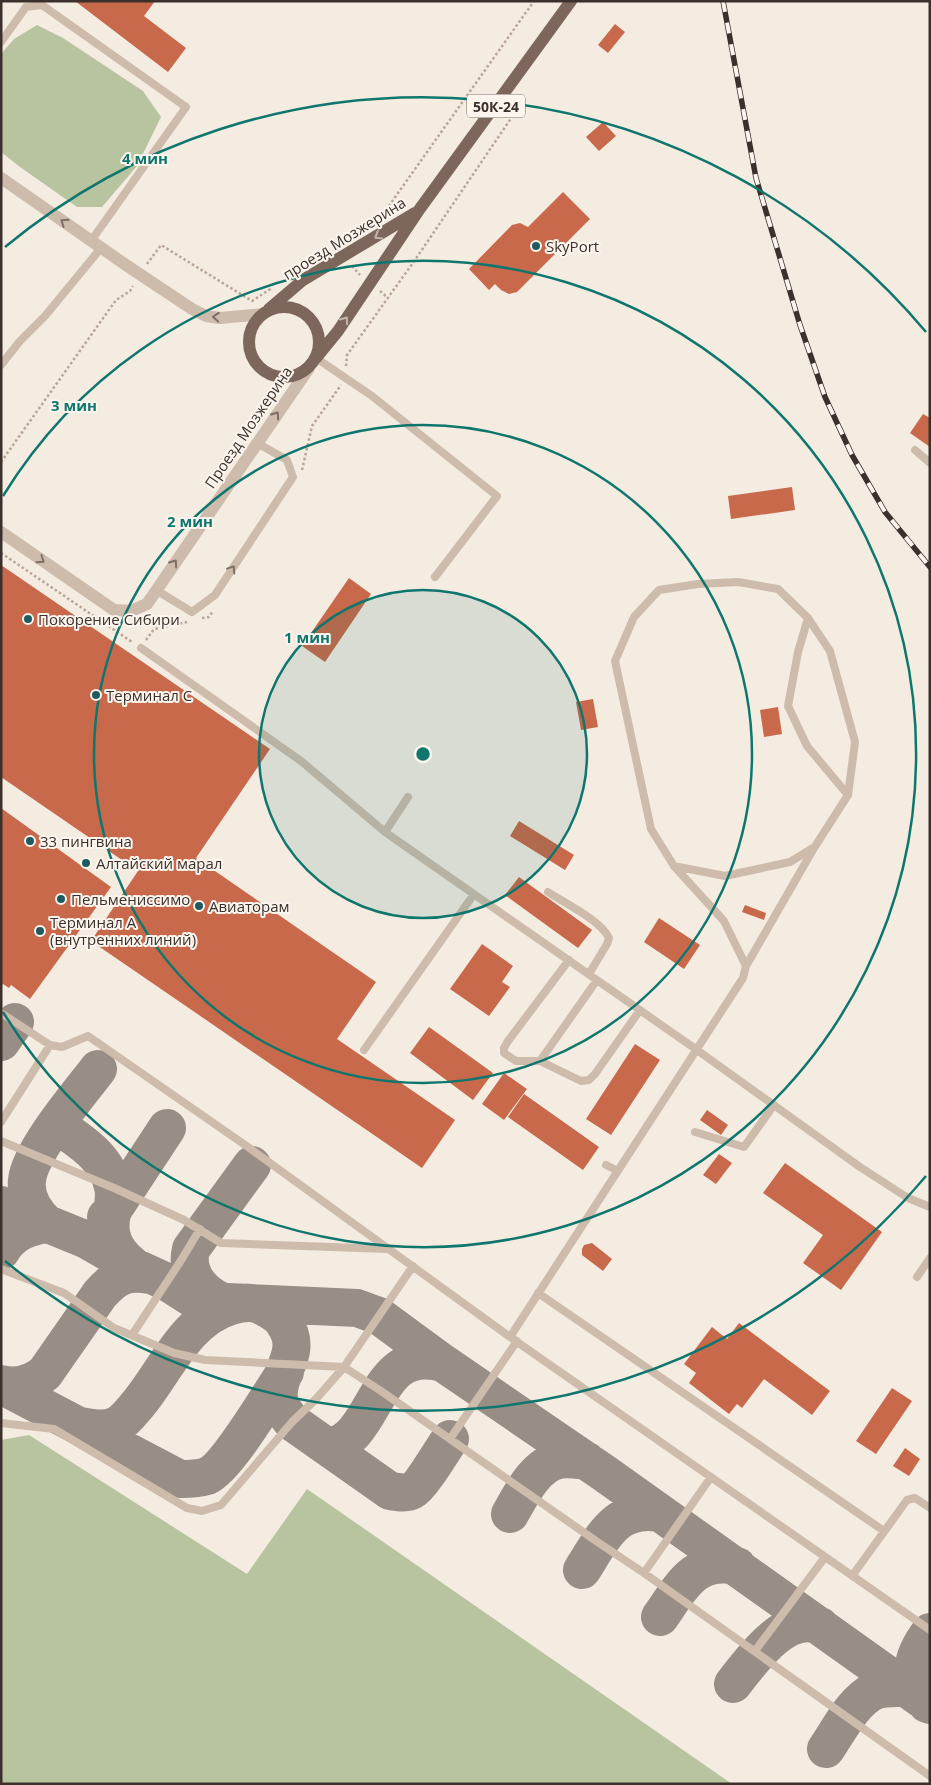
<svg xmlns="http://www.w3.org/2000/svg" width="931" height="1785" font-family="'Open Sans',sans-serif">
  <style>
    .green { fill: #b8c4a0 }
    .lines { fill: none; stroke-linecap: round; stroke-linejoin: round }
    .taxiway { stroke: #988e86; stroke-width: 38 }
    .building { fill: #c8694b }
    .path { stroke: #b9a596; stroke-width: 2.5; stroke-dasharray: 2.5 2.5; stroke-linecap: butt }
    .service { stroke: #cdbbac; stroke-width: 8 }
    .tertiary { stroke: #cdbbac; stroke-width: 12 }
    .primary { stroke: #7d675c; stroke-width: 12 }
    .rail-casing { stroke: #3b302b; stroke-width: 5.5 }
    .rail { stroke: #fbf5ee; stroke-width: 4; stroke-dasharray: 11; stroke-linecap: butt }
    .oneway { stroke: #7d6f65 }
    .oneway2 { stroke: #c2b5ac }
    .ring { fill: none; stroke: #0f766e; stroke-width: 2.5 }
    .poi-dot { fill: #1f5a5e; stroke: #fbf5ee; stroke-width: 2 }
    .labels { text-anchor: middle; dominant-baseline: central; stroke-width: 4; stroke-linejoin: round; paint-order: stroke }
    .shield { fill: #fbf5ee; stroke: #756b66; stroke-width: 1 }
    .shield-label { font-size: 14px; font-weight: bold; fill: #3b302b }
    .street-label { font-size: 15px; fill: #3b302b; stroke: #fbf5ee }
    .poi-label { font-size: 15px; fill: #3b302b; stroke: #fbf5ee; text-anchor: start }
    .centre { fill: #0f766e; stroke: #fbf5ee; stroke-width: 2.5 }
    .ring-label { font-size: 15px; text-anchor: middle; font-weight: bold; fill: #0f766e; stroke: #fbf5ee; stroke-width: 4; stroke-linejoin: round; paint-order: stroke }
  </style>
  <rect width="100%" height="100%" fill="#f4ebe1"/>
  <path class="green" d="M37 25 63 38 143 91 161 117 137 166 102 207H77L20 167 1 152V54L14 39Z
    M29 1435 247 1574 307 1489 732 1784H1V1440Z"/>
  <g class="lines">
    <path class="taxiway" d="M1 1042 15 1022
      M57 1125C80 1141 108 1158 113 1187 115 1194 113 1203 113 1210L106 1217
      M1 1205 87 1240 134 1267 167 1282 192 1298 205 1301 357 1308 379 1316 443 1363 604 1473 930 1705
      M47 1224C35 1213 25 1197 27 1180 30 1151 79 1094 98 1069
      M1 1251C12 1233 27 1227 47 1224
      M132 1265C114 1251 106 1233 113 1210L167 1128
      M221 1301C201 1292 185 1273 191 1249L252 1165
      M1 1384C18 1388 32 1384 45 1373L100 1294C116 1276 126 1271 150 1275
      M1 1385 180 1479C189 1479 198 1479 207 1476 227 1468 271 1393 285 1372
      M80 1426C93 1428 105 1431 117 1425 126 1420 132 1411 139 1403 166 1370 186 1319 231 1306 241 1303 250 1301 260 1305 269 1310 279 1314 284 1323 305 1353 275 1372 279 1399 280 1407 287 1415 292 1422L390 1491C397 1492 406 1494 413 1490 421 1486 443 1449 450 1439
      M328 1447C379 1440 372 1343 443 1363
      M510 1514C521 1495 535 1465 559 1460 568 1458 578 1460 587 1461
      M582 1570C602 1539 615 1506 659 1513
      M660 1617C681 1587 695 1557 737 1566
      M733 1684C751 1661 786 1611 820 1626
      M927 1704C906 1679 911 1657 930 1632
      M826 1749C839 1730 853 1701 874 1691 884 1687 896 1688 906 1688"/>
  </g>
  <path class="building" d="M75 1H155L144 16 186 48 168 72Z
    M615 24 625 32 608 53 598 45Z
    M603 122 616 136 599 151 586 137Z
    M563 192 590 219 517 292 509 294 501 290 495 284 489 290 469 269 512 225 520 223 528 227Z
    M923 414 930 418V447L910 433Z
    M792 487 795 510 731 519 728 496Z
    M1 565 270 749 196 858 376 982 337 1039 455 1120 422 1168 91 941 138 871 1 777Z
    M349 578 371 594 325 662 302 646Z
    M593 699 598 727 581 730 576 702Z
    M778 707 782 734 764 737 760 710Z
    M1 808 111 887 30 999 11 985 9 988 3 984 1 987Z
    M519 821 574 855 565 870 510 836Z
    M519 877 592 930 578 948 505 895Z
    M745 905 766 913 764 920 742 912Z
    M659 918 700 945 684 969 644 942Z
    M482 944 513 966 502 982 510 987 489 1016 450 989Z
    M429 1027 493 1073 473 1100 410 1053Z
    M635 1044 660 1060 611 1135 586 1119Z
    M504 1073 527 1089 504 1120 482 1104Z
    M524 1094 599 1147 583 1170 508 1117Z
    M707 1110 728 1125 721 1135 700 1120Z
    M719 1154 732 1163 716 1184 703 1175Z
    M785 1163 882 1232 841 1290 803 1263 823 1235 763 1193Z
    M592 1243 612 1259 603 1271 582 1255V1249L584 1245Z
    M739 1323 830 1391 812 1415 764 1379 742 1408 737 1404 729 1414 689 1383 696 1373 684 1364 712 1327 727 1339Z
    M892 1388 912 1401 876 1454 856 1441Z
    M905 1448 920 1459 909 1476 893 1466Z"/>
  <g class="lines">
    <path class="path" d="M353 233 386 210 534 1
      M147 264 161 245 252 301 272 288
      M352 266 360 275
      M380 291 388 298
      M346 366 347 355 415 260 516 111
      M1 462 116 300 130 291 133 286
      M302 470 312 426 341 385
      M1 553 132 642
      M202 618 209 617 213 611
      M146 640 154 629 187 622"/>
    <path class="service" d="M1 42 26 7 42 5 186 107 91 241
      M316 358 372 396 497 496 435 577
      M1 365 20 341 45 316 101 248
      M915 450 930 463
      M156 590 192 612 215 595 293 477 287 460 257 443
      M808 618 798 652 788 706 807 746 848 795
      M141 648 301 761 385 832 697 1050 860 1167 908 1198 930 1207
      M385 832 408 797
      M674 866 725 876 790 862 813 848
      M548 892C566 904 600 920 609 938L607 944 589 974
      M569 960 508 1041 504 1048V1053L516 1061H540L597 980
      M1 1013 50 1045 62 1047 88 1036 248 1147 510 1337 930 1630
      M364 1050 474 894
      M540 1061 581 1081 589 1080 595 1074 640 1010
      M1 1122 50 1045
      M695 1132 744 1147 774 1105
      M1 1141 114 1188 184 1220 221 1243 387 1249
      M606 1165 618 1171
      M1 1269 64 1293 114 1328 174 1353 205 1360 344 1367 381 1391 599 1543 644 1573 930 1776
      M917 1277 930 1258
      M538 1293 884 1531
      M132 1335 180 1262 200 1229
      M510 1337 743 978 746 966 814 848 848 795 855 742 830 651 808 618 778 589 738 582 698 584 659 590 634 617 615 661 651 829 674 866 724 921 746 966
      M1 1423 54 1429 187 1508 202 1511 221 1505 292 1422 316 1399 344 1367 413 1266
      M450 1439 517 1341
      M644 1573 711 1477
      M852 1576 907 1500 915 1498 930 1508
      M755 1651 825 1557"/>
    <path class="tertiary" d="M1 178 126 265 192 309 206 316 220 318 264 314
      M1 532 114 610 131 611 147 604 309 368"/>
    <path class="primary" d="M249 342a35 35 0 1 1 70 0a35 35 0 1 1-70 0Z
      M269 309 303 280 415 213
      M316 358 338 331 419 210 571 1"/>
    <g class="rail-casing">
      <path id="rail" d="M723 1 756 178 800 325 825 397 852 455 885 512 930 567"/>
    </g>
    <use href="#rail" class="rail"/>
  </g>
  <defs><path id="oneway-chevron" d="M-2-3.5L2.5 0L-2 3.5" fill="none" stroke-width="1.6" stroke-linecap="round" stroke-linejoin="round" transform="scale(1.25)"/></defs>
  <g class="oneway">
    <use href="#oneway-chevron" transform="translate(64 222) rotate(-145)"/>
    <use href="#oneway-chevron" transform="translate(216 317) rotate(-176)"/>
    <use href="#oneway-chevron" transform="translate(276 415) rotate(-55)"/>
    <use href="#oneway-chevron" transform="translate(41 560) rotate(35)"/>
    <use href="#oneway-chevron" transform="translate(174 563) rotate(-55)"/>
    <use href="#oneway-chevron" transform="translate(232 569) rotate(-56)"/>
  </g>
  <g class="oneway2">
    <use href="#oneway-chevron" transform="translate(378 236) rotate(148)"/>
    <use href="#oneway-chevron" transform="translate(345 320) rotate(-55)"/>
  </g>
  <circle cx="423" cy="754" r="164" fill="#0f766e" fill-opacity=".12"/>
  <g class="ring">
    <circle cx="423" cy="754" r="164"/>
    <circle cx="423" cy="754" r="329"/>
    <path d="M3 496A493 493 0 1 1 3 1012"/>
    <path d="M926 1176A657 657 0 0 1 5 1261M5 247A657 657 0 0 1 926 332"/>
  </g>
  <g class="poi-dot">
    <circle cx="536" cy="246" r="5"/>
    <circle cx="28" cy="619" r="5"/>
    <circle cx="96" cy="695" r="5"/>
    <circle cx="30" cy="841" r="5"/>
    <circle cx="86" cy="863" r="5"/>
    <circle cx="61" cy="899" r="5"/>
    <circle cx="199" cy="906" r="5"/>
    <circle cx="40" cy="931" r="5"/>
  </g>
  <g class="labels">
    <rect class="shield" x="467" y="94.5" width="58" height="23" rx="4"/>
    <g class="shield-label">
      <text x="496" y="106">50К-24</text>
    </g>
    <g class="street-label">
      <text transform="translate(344 238) rotate(-32)">проезд Мозжерина</text>
      <text transform="translate(248 427) rotate(-56)">Проезд Мозжерина</text>
    </g>
    <g class="poi-label">
      <text x="546" y="246">SkyPort</text>
      <text x="38" y="619">Покорение Сибири</text>
      <text x="106" y="695">Терминал С</text>
      <text x="40" y="841">33 пингвина</text>
      <text x="96" y="863">Алтайский марал</text>
      <text x="71" y="899">Пельмениссимо</text>
      <text x="209" y="906">Авиаторам</text>
      <text x="50" y="922">Терминал А<tspan x="50" dy="17">(внутренних линий)</tspan></text>
    </g>
  </g>
  <circle cx="423" cy="754" r="8" class="centre"/>
  <g class="ring-label">
    <text x="145" y="164">4 мин</text>
    <text x="74" y="411">3 мин</text>
    <text x="190" y="527">2 мин</text>
    <text x="307" y="643">1 мин</text>
  </g>
  <rect width="931" height="1785" fill="none" stroke="#3b302b" stroke-width="5"/>
</svg>
